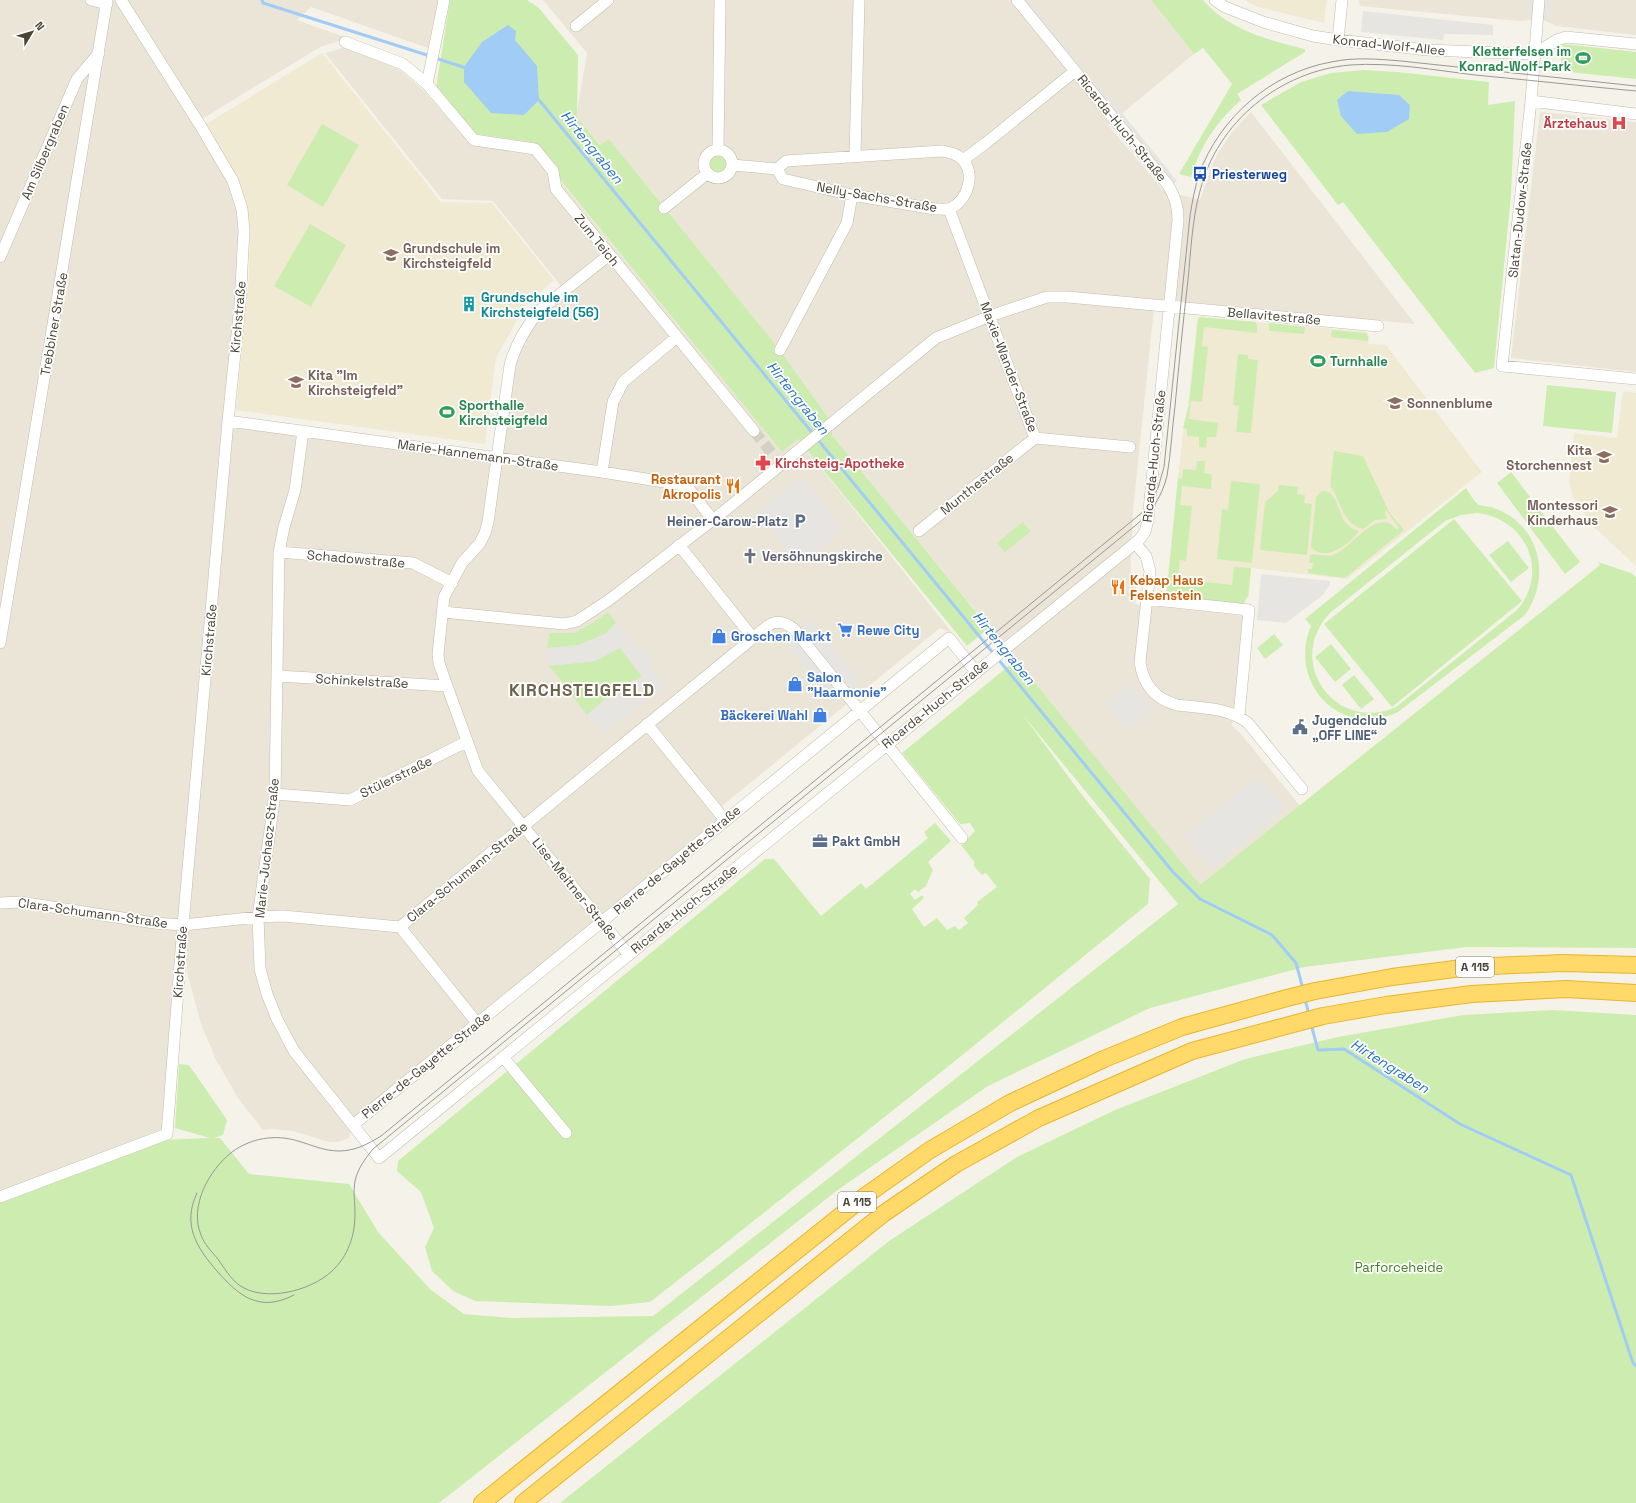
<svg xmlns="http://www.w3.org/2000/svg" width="1636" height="1503" font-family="'Space Grotesk',sans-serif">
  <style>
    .residential { fill: #eae5d6 }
    .education { fill: #f0ead2 }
    .green { fill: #ccedaf; fill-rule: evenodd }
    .parking { fill: #e7e5e1 }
    .water { fill: #a1ccf6 }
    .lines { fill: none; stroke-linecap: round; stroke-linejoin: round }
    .stream { stroke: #a1ccf6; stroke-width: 3 }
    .minor-tunnel { stroke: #d3d0c5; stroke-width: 11; stroke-dasharray: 11 5.5; stroke-linecap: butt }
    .minor-casing { stroke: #c2bcaa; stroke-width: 12 }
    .highway-casing { stroke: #eab42e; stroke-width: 18 }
    .minor { stroke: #fff; stroke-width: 11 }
    .highway { stroke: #ffda6a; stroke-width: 16 }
    .tram { stroke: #989898; stroke-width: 1 }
    .labels { text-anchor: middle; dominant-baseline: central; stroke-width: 3.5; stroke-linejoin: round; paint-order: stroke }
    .shield { fill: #fff; stroke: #807c72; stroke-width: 1 }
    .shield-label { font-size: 12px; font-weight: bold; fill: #4a4436 }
    .street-label { font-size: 13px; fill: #4a4436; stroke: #fff }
    .leisure-label { font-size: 13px; font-weight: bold; fill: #27864d; stroke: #fff; text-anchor: start }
    .health-label { font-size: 13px; font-weight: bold; fill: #be3a42; stroke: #fff; text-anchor: end }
    .transit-label { font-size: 13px; font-weight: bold; fill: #164399; stroke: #fff; text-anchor: start }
    .education-label { font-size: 13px; font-weight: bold; fill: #785e54; stroke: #fff; text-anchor: start }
    .culture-label { font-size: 13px; font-weight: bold; fill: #0d838f; stroke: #fff; text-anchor: start }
    .food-label { font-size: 13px; font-weight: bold; fill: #c56008; stroke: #fff; text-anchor: end }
    .service-label { font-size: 13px; font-weight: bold; fill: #4e5e75; stroke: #fff; text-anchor: start }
    .worship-label { font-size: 13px; font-weight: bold; fill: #5b616d; stroke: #fff; text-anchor: start }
    .shop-label { font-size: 13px; font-weight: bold; fill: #366cbe; stroke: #fff; text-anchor: start }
    .park-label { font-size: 13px; fill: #408124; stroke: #fff }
    .water-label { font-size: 14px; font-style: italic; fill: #2672bf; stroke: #fff }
    .district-label { font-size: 17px; font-weight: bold; letter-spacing: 1px; fill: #6e634d; stroke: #fff }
  </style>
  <rect width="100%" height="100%" fill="#f5f3e9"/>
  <path class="residential" d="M0 0H438L428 48 311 7 297 20 347 38 320 47 194 124 233 181 242 209 228 421 497 459 510 365 534 316 564 290 493 201 442 199 325 53 345 47 400 70 423 90 472 146 540 156 782 452 798 439 953 634 940 628 717 810 725 820 353 1124 349 1138 338 1142H329L293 1131 272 1129 263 1130 238 1098 216 1060 201 1024 188 976 183 928 164 1131 0 1194Z
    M543 0H1151L1194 54 1108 125 1163 190 1200 200 1211 168 1218 153 1233 131 1251 112 1415 324 1155 299 1133 510 1130 584 1137 585 1135 604 1244 616 1232 726 1241 734 1300 806 1200 886 832 435V423L780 350 609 139 601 145 576 118 587 53Z
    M1359 0H1636V35L1557 26 1541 19 1519 21 1360 6Z
    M1540 112 1636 122V372L1511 358Z"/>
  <path class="education" d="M1244 0H1327L1324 23 1258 7Z
    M322 53 441 202 492 203 554 280 526 304 496 358 485 444 236 410 249 276 250 234 246 206 238 181 206 124Z
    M1199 317 1367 332 1369 337 1368 344 1386 345 1482 472 1347 579 1251 568 1249 596 1243 604 1158 596 1159 590 1166 591 1184 422 1188 406 1197 320Z
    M1623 391 1636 393V566L1594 527 1573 497 1569 483 1574 433 1617 438Z"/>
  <path class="green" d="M450 0H527L538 7 578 55 577 118 600 145 609 139 780 350 832 423V435L989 628 967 646 798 439 782 452 562 182 552 162 536 143 476 134 436 88Z
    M1151 0H1203C1229 30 1268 40 1305 49V52L1237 94 1241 100C1217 121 1200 146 1191 177L1179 174 1232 84 1203 48 1194 54Z
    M1563 44 1636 52V79L1560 71Z
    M1363 70 1397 72 1489 82 1488 105 1515 101 1511 195 1494 368 1475 373 1343 202 1338 205 1261 105 1301 82 1331 73Z
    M322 124 359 145 323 207 287 185Z
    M710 164a8 8 0 1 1 16 0a8 8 0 1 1-16 0Z
    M310 224 346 245 311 307 274 286Z
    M1199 317 1256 322 1257 325V333L1204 327 1202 346 1208 347 1202 402 1191 401 1189 419 1218 423 1216 437H1207L1206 448 1199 447V437L1187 436V429L1183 428 1189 406 1198 320Z
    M1269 323 1305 327 1304 334 1269 331Z
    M1332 330 1366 333 1368 337V341L1331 337Z
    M1238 354 1248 355V359L1258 360 1251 433 1236 432 1239 406 1233 405Z
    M1547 385 1616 392 1612 433 1543 426Z
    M1334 451 1363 456 1389 512 1404 530 1345 578 1308 573V569H1312L1313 563H1309L1310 555C1318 553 1326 558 1335 554 1353 547 1377 505 1397 530L1399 528 1386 510 1385 513 1387 519 1375 520 1363 529C1341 523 1342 501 1330 486Z
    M1197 461H1205L1204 473 1212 474 1211 489 1182 486 1180 505 1192 506 1186 561 1180 560 1178 579 1232 585 1234 567 1251 568 1248 596 1243 604 1159 595 1160 591H1167L1178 478H1182L1183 469 1196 470Z
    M1511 472 1580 562 1565 574 1497 483Z
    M1231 481 1260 484 1252 563 1217 559 1222 509 1228 510Z
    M1279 485 1298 487 1297 494 1305 495 1304 503 1312 504 1307 555 1260 550 1265 502 1278 491Z
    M1466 488C1469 492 1474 502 1479 505 1482 506 1488 506 1491 507 1499 510 1506 513 1513 518 1544 542 1547 584 1525 615L1398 712C1340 740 1287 682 1311 626L1305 619ZM1477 513C1526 518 1550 572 1517 610L1396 707C1335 734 1284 661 1330 613L1445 521 1461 515Z
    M1322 491C1337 489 1338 513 1345 522 1349 527 1353 529 1359 531 1350 544 1325 563 1311 547L1316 497Z
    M1454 519 1522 601 1392 707 1324 624Z
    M1023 522 1031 531 1005 552 997 543Z
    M1508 541 1529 568 1511 582 1489 555Z
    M1598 562 1631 573 1636 577V948L1467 947 1304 967 1150 1008 988 1086 839 1189 439 1503H0V1202L160 1140 210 1138 175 1128 179 1064 189 1065 227 1120 223 1135 214 1138H220L249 1174 349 1184 378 1232 431 1290 464 1314 511 1318 653 1316 1178 904 1023 715 1079 791 1150 879 1148 904 955 1061 722 1246 650 1302 611 1306 475 1301 453 1291 432 1271 425 1247 434 1228 421 1192 397 1171 398 1161 765 859H774L821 916 861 883 866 889 928 838 924 832 935 823 951 841 928 862 933 870 926 886 918 892 915 889 910 894 915 900 922 895 924 898 912 909 924 927 937 918 947 930 955 926 959 930 968 923 964 918 978 905 977 902 997 887 986 873 982 875 973 865 975 863 961 845 975 831 970 823 960 824 902 753 1016 660 1200 885 1600 565Z
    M608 612 616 623 605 634 579 645 547 648 550 633H574L593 623Z
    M1274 634 1283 645 1265 659 1257 648Z
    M1331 644 1351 669 1335 682 1315 657Z
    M620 648 642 677 614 692 587 715 558 676 548 666 595 661Z
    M1354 675 1374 699 1361 709 1342 685Z
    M1553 1010 1636 1015V1503H560L889 1241 1017 1157 1115 1110 1245 1059 1338 1037 1463 1015Z"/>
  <path class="parking" d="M1024 0H1028L1075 57 1072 59Z
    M1527 0H1536L1534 17 1526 16Z
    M1545 0H1552L1550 19 1543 18Z
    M1363 11 1493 25V35L1444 34 1443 40 1361 32Z
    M1098 83 1177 181 1173 184 1093 86Z
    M801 477 844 529 799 565 756 513Z
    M1261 574 1330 581V584L1323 595 1286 623 1257 620Z
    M810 619 861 682 835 704 783 640Z
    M616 623 642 652 646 650 652 659 648 662 666 687 603 733 587 715 614 692 642 676 620 648 595 661 548 666 547 648 579 645 605 634Z
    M1130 683 1153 710 1129 731 1106 703Z
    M1258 776 1285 808 1211 869 1184 836Z"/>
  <path class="water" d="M508 25 516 31 515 40 537 66 539 100 524 115 491 113 464 82V67L482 42Z
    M1348 91 1399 95 1410 105 1409 119 1387 132 1357 134 1341 116 1337 100Z"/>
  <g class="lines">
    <path class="stream" d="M262 0 263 3 430 56
      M435 58 466 68
      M535 98 539 100 1173 872 1200 899 1272 935 1296 963 1303 989
      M1305 999 1309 1015
      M1311 1024 1318 1050 1344 1049 1460 1124 1571 1175 1633 1363 1636 1366"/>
    <path class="minor-tunnel" d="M754 431 775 457"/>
    <g class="minor-casing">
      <path id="minor" d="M91 0 107 4
        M444 0 427 84 474 140 535 149 553 171 556 189 754 431
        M1215 0 1225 7 1263 22 1313 36 1338 40 1428 50 1534 54 1557 40 1566 37 1636 44
        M1539 0 1531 101 1502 366 1636 379
        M576 26 608 0
        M1338 40 1342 0
        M345 42 403 64 427 84
        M1531 101 1636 114
        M718 150 720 0
        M704 164a14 14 0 1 1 28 0a14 14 0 1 1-28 0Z
        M942 151C949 152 957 154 962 159 976 173 968 200 951 208 947 210 940 209 935 209L852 195 783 179 777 169 786 161Z
        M855 156 859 0
        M963 160 986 143 1075 71
        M732 165 777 169
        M664 208 708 173
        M949 209 1035 438 1130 447
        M609 255 540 310C527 325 515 346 510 365L488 522 485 533 480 543 462 563 444 597 438 654 439 663 447 686 478 771 629 955
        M0 257 77 79 99 53
        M780 350 847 223 852 195
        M228 421 602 472 683 485 689 489 712 519
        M303 431 295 490 284 527 279 552 275 794 258 917 260 969 267 994 277 1019 294 1051 379 1158 1139 540 1145 532 1148 520 1178 220C1178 206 1175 197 1168 185L1017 0
        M602 472 613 402 623 382 677 337
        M919 531 1035 438
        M1135 543 1146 556 1150 571 1140 662C1143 684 1155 699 1177 705 1201 708 1228 707 1248 723L1302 789
        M679 545 753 638C768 625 776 615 794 629L962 838
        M279 552 413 563 452 583
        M1146 599 1249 610 1239 716
        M443 612 564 624 577 621 609 600 723 512 936 338 990 316 1047 297H1068L1378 326
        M0 643 107 0
        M278 676 447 686
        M647 724 725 820
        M275 794 350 800 466 742
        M0 903 20 902 154 923 183 925 258 917 283 916 400 927 753 638
        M400 927 477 1023
        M503 1057 566 1133
        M353 1125 949 638 976 672
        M0 1197 167 1134 183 925 228 421 240 305 244 230 242 209 233 181 200 125 121 0"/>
    </g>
    <g class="highway-casing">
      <path id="highway" d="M482 1503 865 1196 930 1150 1010 1103 1104 1059 1182 1027 1287 998 1315 991 1392 977 1470 967 1562 963 1636 965
        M523 1503 883 1214 956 1164 1039 1118 1192 1051 1323 1016 1386 1005 1472 994 1566 989 1636 993"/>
    </g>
    <use href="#minor" class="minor"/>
    <use href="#highway" class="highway"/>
    <path class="tram" d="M1636 86 1401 61C1377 59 1354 57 1331 62 1271 73 1220 117 1199 174 1195 188 1192 202 1190 216L1164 467 1158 488 1144 511 381 1136C368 1144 355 1151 339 1151 324 1151 312 1145 298 1141 275 1134 251 1138 232 1152 209 1170 189 1206 201 1235 204 1244 212 1252 218 1259 224 1268 231 1279 239 1285 264 1303 311 1291 332 1271 348 1256 355 1236 355 1214 355 1203 353 1192 355 1181 358 1168 365 1159 373 1149L1136 525C1152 512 1162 496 1167 476 1171 453 1172 429 1175 406 1179 364 1183 322 1188 280 1191 250 1192 220 1200 191 1217 122 1280 71 1350 65 1391 62 1434 70 1475 75 1529 80 1582 86 1636 91
      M197 1193C182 1224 196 1247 217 1271 239 1296 259 1313 294 1295"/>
  </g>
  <defs>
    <g id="stadium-bare" transform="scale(1.2)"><path d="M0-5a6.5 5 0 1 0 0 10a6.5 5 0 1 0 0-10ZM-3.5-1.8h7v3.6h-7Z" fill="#2e9e5b" stroke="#fff" stroke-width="2.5" paint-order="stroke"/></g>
    <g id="hospital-bare" transform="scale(1.2)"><path d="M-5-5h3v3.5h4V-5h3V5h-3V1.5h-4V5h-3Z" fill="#e0444e" stroke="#fff" stroke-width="2.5" paint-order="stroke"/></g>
    <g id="bus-bare" transform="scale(1.2)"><path d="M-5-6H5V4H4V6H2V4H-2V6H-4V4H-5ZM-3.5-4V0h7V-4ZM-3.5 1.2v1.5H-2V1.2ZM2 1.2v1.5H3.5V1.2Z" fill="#1a4fb4" stroke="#fff" stroke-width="2.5" paint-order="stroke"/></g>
    <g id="school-bare" transform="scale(1.2)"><path d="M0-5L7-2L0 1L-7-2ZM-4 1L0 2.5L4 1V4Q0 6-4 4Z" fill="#8d6e63" stroke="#fff" stroke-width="2.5" paint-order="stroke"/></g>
    <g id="building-bare" transform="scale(1.2)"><path d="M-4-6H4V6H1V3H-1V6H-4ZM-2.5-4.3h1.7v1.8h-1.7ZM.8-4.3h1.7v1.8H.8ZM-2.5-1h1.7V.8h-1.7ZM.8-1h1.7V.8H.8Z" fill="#0f9aa8" stroke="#fff" stroke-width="2.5" paint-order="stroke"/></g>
    <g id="pharmacy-bare" transform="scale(1.2)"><path d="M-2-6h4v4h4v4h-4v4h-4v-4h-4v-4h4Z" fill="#e0444e" stroke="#fff" stroke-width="2.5" paint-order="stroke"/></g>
    <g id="restaurant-bare" transform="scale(1.2)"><path d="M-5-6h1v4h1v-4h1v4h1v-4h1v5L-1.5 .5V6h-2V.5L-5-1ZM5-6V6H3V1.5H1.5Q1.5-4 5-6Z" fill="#e8710a" stroke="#fff" stroke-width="2.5" paint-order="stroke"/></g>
    <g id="parking-bare" transform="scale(1.2)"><path d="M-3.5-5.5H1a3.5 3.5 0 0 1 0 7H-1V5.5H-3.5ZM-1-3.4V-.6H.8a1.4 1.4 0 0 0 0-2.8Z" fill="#5c6f8a" stroke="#fff" stroke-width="2.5" paint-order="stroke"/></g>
    <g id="church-bare" transform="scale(1.2)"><path d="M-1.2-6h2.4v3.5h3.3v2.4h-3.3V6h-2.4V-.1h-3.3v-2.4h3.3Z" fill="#6b7280" stroke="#fff" stroke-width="2.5" paint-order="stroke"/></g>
    <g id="supermarket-bare" transform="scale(1.2)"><path d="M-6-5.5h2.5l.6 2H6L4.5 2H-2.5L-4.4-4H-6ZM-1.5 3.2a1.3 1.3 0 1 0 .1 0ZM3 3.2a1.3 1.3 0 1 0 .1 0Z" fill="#3f7fe0" stroke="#fff" stroke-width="2.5" paint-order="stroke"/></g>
    <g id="shop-bare" transform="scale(1.2)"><path d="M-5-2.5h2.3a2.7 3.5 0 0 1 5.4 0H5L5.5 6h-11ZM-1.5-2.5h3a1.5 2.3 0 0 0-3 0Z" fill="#3f7fe0" stroke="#fff" stroke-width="2.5" paint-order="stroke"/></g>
    <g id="civic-bare" transform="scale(1.2)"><path d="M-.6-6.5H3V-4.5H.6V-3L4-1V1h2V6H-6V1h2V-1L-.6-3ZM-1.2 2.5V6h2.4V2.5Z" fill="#5c6f8a" stroke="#fff" stroke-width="2.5" paint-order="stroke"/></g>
    <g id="office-bare" transform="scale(1.2)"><path d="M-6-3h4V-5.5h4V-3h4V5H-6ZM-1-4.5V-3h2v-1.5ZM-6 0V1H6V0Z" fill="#5c6f8a" stroke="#fff" stroke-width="2.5" paint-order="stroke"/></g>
  </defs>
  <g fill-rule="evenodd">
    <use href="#stadium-bare" x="1583" y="58"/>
    <use href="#hospital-bare" x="1619" y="123"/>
    <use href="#bus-bare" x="1200" y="174"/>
    <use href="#school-bare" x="391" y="255"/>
    <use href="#building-bare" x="469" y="304"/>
    <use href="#stadium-bare" x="1318" y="361"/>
    <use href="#school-bare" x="296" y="382"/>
    <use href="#school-bare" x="1395" y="403"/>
    <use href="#stadium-bare" x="447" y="412"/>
    <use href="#school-bare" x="1604" y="457"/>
    <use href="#pharmacy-bare" x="763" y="463"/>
    <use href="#restaurant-bare" x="733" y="486"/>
    <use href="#school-bare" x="1610" y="512"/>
    <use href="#parking-bare" x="800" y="521"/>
    <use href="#church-bare" x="750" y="556"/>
    <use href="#restaurant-bare" x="1118" y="587"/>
    <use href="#supermarket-bare" x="845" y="630"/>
    <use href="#shop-bare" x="719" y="636"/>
    <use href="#shop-bare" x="795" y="684"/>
    <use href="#shop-bare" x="820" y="715"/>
    <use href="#civic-bare" x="1300" y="727"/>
    <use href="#office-bare" x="820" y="841"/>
  </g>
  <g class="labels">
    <g class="shield">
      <rect x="1456" y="957" width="38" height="20" rx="3"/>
      <rect x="838" y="1192" width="38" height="20" rx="3"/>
    </g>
    <g class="shield-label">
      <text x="1475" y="967">A 115</text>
      <text x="857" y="1202">A 115</text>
    </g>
    <g class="street-label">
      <text transform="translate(1389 45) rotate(6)">Konrad-Wolf-Allee</text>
      <text transform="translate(1122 128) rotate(51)">Ricarda-Huch-Straße</text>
      <text transform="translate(45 152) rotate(-67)">Am Silbergraben</text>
      <text transform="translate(877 197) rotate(10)">Nelly-Sachs-Straße</text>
      <text transform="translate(1520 210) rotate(-84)">Slatan-Dudow-Straße</text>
      <text transform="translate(597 240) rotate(51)">Zum Teich</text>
      <text transform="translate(1274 316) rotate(5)">Bellavitestraße</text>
      <text transform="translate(238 317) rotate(-85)">Kirchstraße</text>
      <text transform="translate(54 324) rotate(-80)">Trebbiner Straße</text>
      <text transform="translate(1009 367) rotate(69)">Maxie-Wander-Straße</text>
      <text transform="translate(478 455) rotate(8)">Marie-Hannemann-Straße</text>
      <text transform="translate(1154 456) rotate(-84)">Ricarda-Huch-Straße</text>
      <text transform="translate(977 484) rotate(-39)">Munthestraße</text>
      <text transform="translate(356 559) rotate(5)">Schadowstraße</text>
      <text transform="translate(209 640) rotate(-85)">Kirchstraße</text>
      <text transform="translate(362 681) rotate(3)">Schinkelstraße</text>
      <text transform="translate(935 704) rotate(-39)">Ricarda-Huch-Straße</text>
      <text transform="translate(396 777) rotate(-26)">Stülerstraße</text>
      <text transform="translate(267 848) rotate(-84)">Marie-Juchacz-Straße</text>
      <text transform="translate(677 860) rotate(-40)">Pierre-de-Gayette-Straße</text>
      <text transform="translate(467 872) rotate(-39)">Clara-Schumann-Straße</text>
      <text transform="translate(575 889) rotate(51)">Lise-Meitner-Straße</text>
      <text transform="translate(684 909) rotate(-39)">Ricarda-Huch-Straße</text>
      <text transform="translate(93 913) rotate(8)">Clara-Schumann-Straße</text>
      <text transform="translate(180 962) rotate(-86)">Kirchstraße</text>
      <text transform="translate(426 1065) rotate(-39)">Pierre-de-Gayette-Straße</text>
    </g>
    <g class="leisure-label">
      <text x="1571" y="51" text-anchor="end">Kletterfelsen im<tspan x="1571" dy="15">Konrad-Wolf-Park</tspan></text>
      <text x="1330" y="361">Turnhalle</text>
      <text x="459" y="405">Sporthalle<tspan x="459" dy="15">Kirchsteigfeld</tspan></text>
    </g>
    <g class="health-label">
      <text x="1607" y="123">Ärztehaus</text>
      <text x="775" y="463" text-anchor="start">Kirchsteig-Apotheke</text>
    </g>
    <g class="transit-label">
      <text x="1212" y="174">Priesterweg</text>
    </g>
    <g class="education-label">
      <text x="403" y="248">Grundschule im<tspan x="403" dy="15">Kirchsteigfeld</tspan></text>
      <text x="308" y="375">Kita "Im<tspan x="308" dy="15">Kirchsteigfeld"</tspan></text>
      <text x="1407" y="403">Sonnenblume</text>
      <text x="1592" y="450" text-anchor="end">Kita<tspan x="1592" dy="15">Storchennest</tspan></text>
      <text x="1598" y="505" text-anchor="end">Montessori<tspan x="1598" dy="15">Kinderhaus</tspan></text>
    </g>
    <g class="culture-label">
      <text x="481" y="297">Grundschule im<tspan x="481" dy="15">Kirchsteigfeld (56)</tspan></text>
    </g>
    <g class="food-label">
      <text x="721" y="479">Restaurant<tspan x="721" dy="15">Akropolis</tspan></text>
      <text x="1130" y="580" text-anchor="start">Kebap Haus<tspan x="1130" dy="15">Felsenstein</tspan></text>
    </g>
    <g class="service-label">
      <text x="788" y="521" text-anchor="end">Heiner-Carow-Platz</text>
      <text x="1312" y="720">Jugendclub<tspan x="1312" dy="15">„OFF LINE“</tspan></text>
      <text x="832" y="841">Pakt GmbH</text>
    </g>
    <g class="worship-label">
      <text x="762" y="556">Versöhnungskirche</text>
    </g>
    <g class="shop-label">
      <text x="857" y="630">Rewe City</text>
      <text x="731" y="636">Groschen Markt</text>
      <text x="807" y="677">Salon<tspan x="807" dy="15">"Haarmonie"</tspan></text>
      <text x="808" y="715" text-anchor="end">Bäckerei Wahl</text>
    </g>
    <g class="park-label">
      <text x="1399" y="1267">Parforceheide</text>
    </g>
    <g class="water-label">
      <text transform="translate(592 147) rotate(51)">Hirtengraben</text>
      <text transform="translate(798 398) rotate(51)">Hirtengraben</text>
      <text transform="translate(1004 648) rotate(51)">Hirtengraben</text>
      <text transform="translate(1390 1066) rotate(32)">Hirtengraben</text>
    </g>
    <g class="district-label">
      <text x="582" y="690">KIRCHSTEIGFELD</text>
    </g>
  </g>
  <g transform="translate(32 32) rotate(52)" stroke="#ffffff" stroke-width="3" paint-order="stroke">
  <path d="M0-3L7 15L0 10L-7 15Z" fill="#4a4436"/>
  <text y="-6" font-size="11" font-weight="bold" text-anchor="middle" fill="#4a4436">N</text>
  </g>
</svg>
